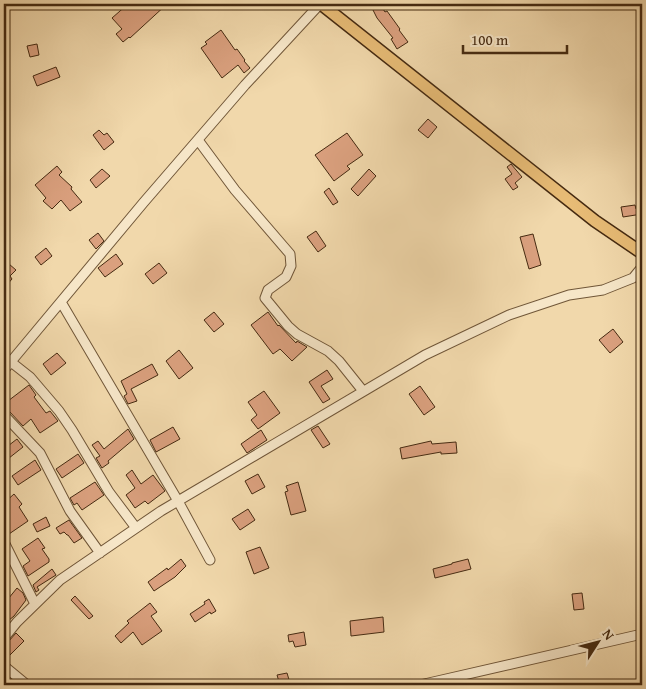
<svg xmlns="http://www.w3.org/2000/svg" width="646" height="689" font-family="'Gentium Book Plus',serif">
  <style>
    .building { fill: #daa07e; stroke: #452a11 }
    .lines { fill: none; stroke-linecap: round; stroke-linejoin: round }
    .minor-casing { stroke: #705638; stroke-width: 11 }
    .major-casing { stroke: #452a11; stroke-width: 14 }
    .minor { stroke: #f6e6c8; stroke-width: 9 }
    .major { stroke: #e8bc76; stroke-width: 11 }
  </style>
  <rect width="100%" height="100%" fill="#f1d8ab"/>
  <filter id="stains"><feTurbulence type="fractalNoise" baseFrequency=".004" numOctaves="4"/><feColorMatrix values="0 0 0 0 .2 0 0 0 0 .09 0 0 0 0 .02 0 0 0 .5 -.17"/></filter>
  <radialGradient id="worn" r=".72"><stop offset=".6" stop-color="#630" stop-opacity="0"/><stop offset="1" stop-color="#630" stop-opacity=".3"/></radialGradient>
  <path class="building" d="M128 4H167L130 38 129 37 123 42 116 34 122 29 112 18Z
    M370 4H380L385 12 387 11 400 29 399 30 408 42 397 49 391 39 393 38 377 18Z
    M221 30 235 50 237 49 245 60 244 61 250 68 244 73 238 65 222 78 201 48 207 44 205 42Z
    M37 44 39 55 30 57 27 46Z
    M56 67 60 77 37 86 33 76Z
    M428 119 437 127 428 138 418 130Z
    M99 130 104 135 107 133 114 142 104 150 93 135Z
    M347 133 363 155 347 166 350 169 334 181 315 155Z
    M511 164 522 177 515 183 518 187 513 190 505 179 512 174 507 167Z
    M57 166 62 172 59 175 72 187 71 189 82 202 70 211 61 200 52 209 43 201 46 198 35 185Z
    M102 169 110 176 96 188 90 180Z
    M369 169 376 176 358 196 351 189Z
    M329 188 338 202 333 205 324 192Z
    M635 205 636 209 642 208V214L623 217 621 207Z
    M316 231 326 246 318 252 307 237Z
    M98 233 104 241 96 249 89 240Z
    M533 234 541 265 529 269 520 237Z
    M46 248 52 256 41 265 35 257Z
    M116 254 123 264 105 277 98 268Z
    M159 263 167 273 153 284 145 274Z
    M9 264 16 270 10 276 12 279 4 288V270Z
    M214 312 224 324 214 332 204 320Z
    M268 312 278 326 279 325 296 343 297 341 307 347 292 361 280 349 273 354 251 325Z
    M613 329 623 342 610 353 599 340Z
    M179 350 193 368 179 379 166 361Z
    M57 353 66 363 51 375 43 364Z
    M152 364 158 375 131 389 137 401 128 404 124 396 127 394 121 381Z
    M327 370 333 379 321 386 330 399 323 403 309 382Z
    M29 385 36 395 34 397 46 413 50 411 58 421 40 433 31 419 23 426 9 411 4 409V404Z
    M420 386 435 407 424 415 409 394Z
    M264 391 280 413 258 429 251 420 257 415 248 402Z
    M318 426 330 444 323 448 311 430Z
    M173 427 180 439 156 452 150 440Z
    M128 429 134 439 108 461 109 463 102 468 96 458 100 456 92 445 98 441 104 449Z
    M261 430 267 440 247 453 241 444Z
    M17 439 23 447 4 462V449Z
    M431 441 432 444 456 442 457 453 441 454V452L402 459 400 448Z
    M78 454 84 463 62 478 56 469Z
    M35 460 41 470 18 485 12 476Z
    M132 470 141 484 153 475 165 491 148 504 145 501 135 508 126 495 135 488 126 475Z
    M258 474 265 487 252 494 245 481Z
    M95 482 104 495 82 510 77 503 74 505 70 498Z
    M298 482 306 511 291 515 285 492 288 491 286 486Z
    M14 494 22 504 19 507 28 521 9 534 4 526V520L9 517 4 511V503Z
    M248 509 255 520 240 530 232 519Z
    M46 517 50 526 37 532 33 524Z
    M69 520 82 538 74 543 68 535H67L64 532 60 534 56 528Z
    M38 538 45 548 42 549 49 559V562L28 576 23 566 30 561 22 549Z
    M260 547 269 568 254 574 246 552Z
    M181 559 186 566 175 577 154 591 148 582 167 568 168 570Z
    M468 559 471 569 435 578 433 569 452 564V563Z
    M52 569 56 575 37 587 39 590 36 592 33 585Z
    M17 588 23 593 26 600 14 616 8 621 4 617V604Z
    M582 593 584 609 574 610 572 594Z
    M75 596 93 616 89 619 71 600Z
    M209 599 216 611 211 614 210 612 195 622 190 614 205 604 204 602Z
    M150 603 157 612 151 616 162 631 142 645 133 632 121 643 115 636 129 623 127 621Z
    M383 617 384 632 351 636 350 621Z
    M304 632 306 645 295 647 293 641 289 642 288 635Z
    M16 633 24 641 5 660H4V644L8 642Z
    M287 673 290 683 280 685 277 675Z"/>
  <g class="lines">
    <g class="minor-casing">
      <path id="minor" d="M198 140 235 190 290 254 291 266 286 277 268 290 265 298 288 326 297 334 328 351 339 361 363 391
        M61 302 178 501 210 560
        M11 362 30 377 59 411 72 430 109 492 136 528
        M4 370 144 202 245 85 320 4
        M4 415 40 453 70 511 100 553
        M4 542 35 604
        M4 638 17 622 60 580 161 511 425 355 509 315 569 295 603 290 633 278 642 267
        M4 666 27 685
        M420 685 642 634"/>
    </g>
    <g class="major-casing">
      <path id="major" d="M321 4 595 221 642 253"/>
    </g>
    <use href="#minor" class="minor"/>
    <use href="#major" class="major"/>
  </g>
  <rect width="646" height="689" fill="none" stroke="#f1d8ab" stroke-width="20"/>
  <rect x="5" y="5" width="636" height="679" fill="none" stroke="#452a11" stroke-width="2.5"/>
  <rect x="10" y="10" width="626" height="669" fill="none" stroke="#452a11"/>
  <g transform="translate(598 642) rotate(54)" stroke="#f6e6c8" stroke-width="4" paint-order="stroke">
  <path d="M0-4L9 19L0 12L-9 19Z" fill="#452a11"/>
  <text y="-8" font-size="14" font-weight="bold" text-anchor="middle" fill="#452a11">N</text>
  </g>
  <path d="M463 45v8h104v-8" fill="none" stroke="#452a11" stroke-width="2.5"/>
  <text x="471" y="45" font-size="15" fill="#452a11" stroke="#f6e6c8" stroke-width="4" paint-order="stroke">100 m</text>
  <rect width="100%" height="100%" filter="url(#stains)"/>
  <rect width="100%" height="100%" fill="url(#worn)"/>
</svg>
